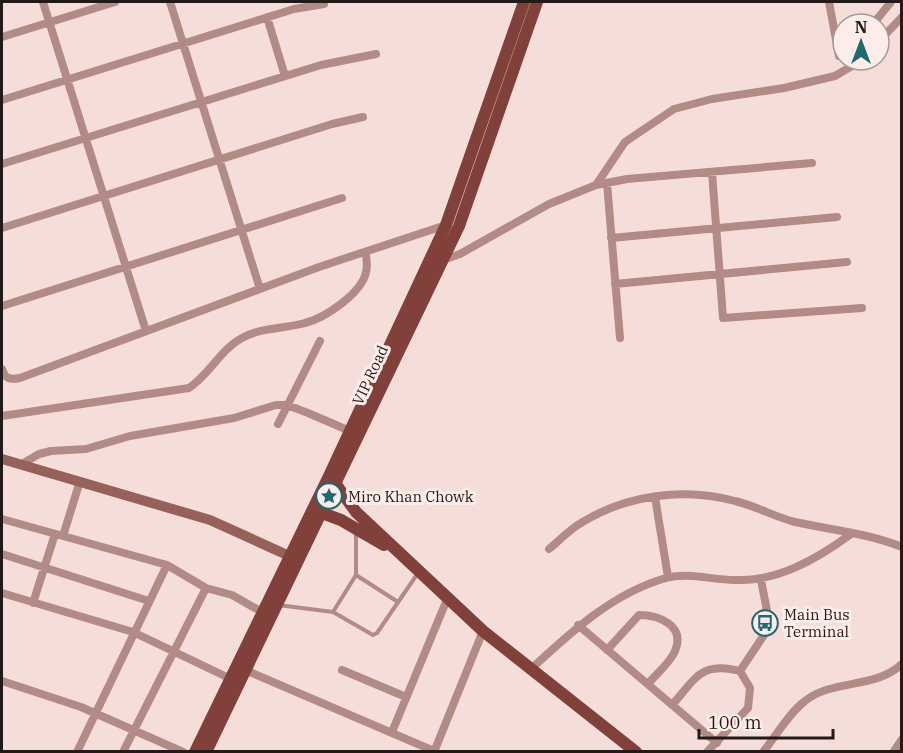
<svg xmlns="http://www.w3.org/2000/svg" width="903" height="753" font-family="'IBM Plex Serif',serif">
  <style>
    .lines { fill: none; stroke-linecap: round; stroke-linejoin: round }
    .service { stroke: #b28b86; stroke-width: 4 }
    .minor { stroke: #b28b86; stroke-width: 8 }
    .tertiary { stroke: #b28b86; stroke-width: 9 }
    .secondary { stroke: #96615a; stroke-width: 10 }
    .primary { stroke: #81413a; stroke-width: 12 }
    .labels { text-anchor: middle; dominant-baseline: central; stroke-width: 6; stroke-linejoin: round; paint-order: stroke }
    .street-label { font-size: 15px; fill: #221a19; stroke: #fcedeb }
    .poi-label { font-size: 15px; fill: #221a19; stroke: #fcedeb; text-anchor: start }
  </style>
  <rect width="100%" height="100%" fill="#f5deda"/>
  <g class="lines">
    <path class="service" d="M356 575 398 602
      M278 605 333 612 373 635 377 633 418 573
      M333 612 356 575V532"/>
    <path class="minor" d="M43 2 146 331
      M170 2 260 289
      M829 2 839 56
      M267 17 285 76
      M873 24 891 2
      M2 37 115 2
      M879 41 902 17
      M2 100 294 9 324 4
      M2 164 321 65 376 54
      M712 172 723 318 862 308
      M607 183 620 338
      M596 185 625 142 674 109 712 99 784 88 835 76 862 60
      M2 228 332 124 363 117
      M611 238 837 217
      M443 260 460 254 549 204 596 185 627 179 812 163
      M615 284 847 262
      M2 306 342 198
      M2 369C5 379 10 380 20 378L319 267 446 225
      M2 416 189 388C209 375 221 349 242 338 262 327 284 329 305 323 325 318 362 293 366 272 368 266 366 259 366 253
      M278 424 320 341
      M22 464 39 454 51 451 86 449 130 436 234 418 276 405H287L308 413 350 431
      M655 497 668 577
      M2 519 167 565 206 588 232 595 262 612
      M63 536 80 481
      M549 549C560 540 570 529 581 523 626 495 684 487 735 501 756 506 775 517 795 522 831 530 867 533 902 547
      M2 554 149 601
      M2 593 133 632 231 679
      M33 603 55 534
      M578 625 717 743
      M607 650 639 615C658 615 686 625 675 651 671 662 656 674 648 684
      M531 669C571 632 613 593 666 578 688 572 712 580 735 580 777 582 817 559 851 534
      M245 670 434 751
      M342 670 406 697
      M740 671 770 626 761 580
      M2 681 81 707 183 752
      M672 705C696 678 701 661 740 671L750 688 748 708 707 752
      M392 732 448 597
      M77 752 167 565
      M123 752 206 588
      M434 752 483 631
      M763 752C776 736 789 713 805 701 832 679 876 689 902 664"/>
    <path class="tertiary" d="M894 752 902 740"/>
    <path class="secondary" d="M2 459 210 520 296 559"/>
    <path class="primary" d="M332 479 356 512 483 631 636 752
      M314 510 341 520 384 545
      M195 752 329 476 446 225 524 2
      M206 752 459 226 537 2"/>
  </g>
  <defs>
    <g id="sight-ring" transform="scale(1.35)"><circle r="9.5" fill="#fcedeb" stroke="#1e6a71" stroke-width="1.5"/><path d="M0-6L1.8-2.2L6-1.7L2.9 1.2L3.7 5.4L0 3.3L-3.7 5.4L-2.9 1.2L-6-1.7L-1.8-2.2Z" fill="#1e6a71"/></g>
    <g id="bus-ring" transform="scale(1.35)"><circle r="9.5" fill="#fcedeb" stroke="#1e6a71" stroke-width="1.5"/><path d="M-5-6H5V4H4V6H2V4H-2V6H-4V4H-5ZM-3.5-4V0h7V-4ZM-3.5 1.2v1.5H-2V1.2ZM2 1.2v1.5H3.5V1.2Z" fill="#1e6a71"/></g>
  </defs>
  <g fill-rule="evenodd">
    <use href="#sight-ring" x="329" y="496"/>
    <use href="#bus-ring" x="765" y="623"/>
  </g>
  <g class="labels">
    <g class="street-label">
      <text transform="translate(370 375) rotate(-65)">VIP Road</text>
    </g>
    <g class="poi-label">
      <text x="348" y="496">Miro Khan Chowk</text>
      <text x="784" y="614">Main Bus<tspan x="784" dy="17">Terminal</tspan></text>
    </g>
  </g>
  <rect width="903" height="753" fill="none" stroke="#221a19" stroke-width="6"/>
  <g transform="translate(861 42)"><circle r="28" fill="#fcedeb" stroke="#a59997" stroke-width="1.5"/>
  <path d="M0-4.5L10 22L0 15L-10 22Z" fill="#1e6a71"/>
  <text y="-9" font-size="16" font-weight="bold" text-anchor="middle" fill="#221a19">N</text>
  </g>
  <path d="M699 729v9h134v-9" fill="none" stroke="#221a19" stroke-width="3"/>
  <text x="708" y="729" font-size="18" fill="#221a19" stroke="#fcedeb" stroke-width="4.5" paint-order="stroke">100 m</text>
</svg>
